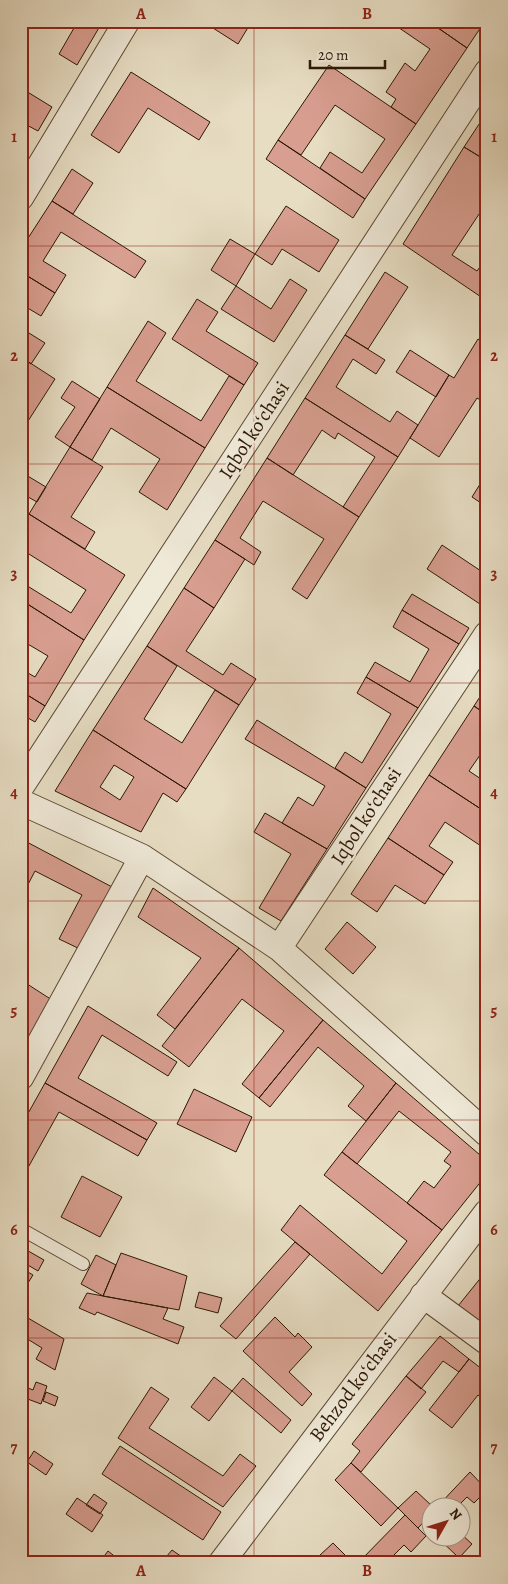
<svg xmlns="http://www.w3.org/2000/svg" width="508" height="1584" font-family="Alegreya,serif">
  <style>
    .building { fill: #d89e90; stroke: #2c1705; fill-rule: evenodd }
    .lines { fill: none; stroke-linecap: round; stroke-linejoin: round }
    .service-casing { stroke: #5b4834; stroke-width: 14 }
    .minor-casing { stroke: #5b4834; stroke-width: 27 }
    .service { stroke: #efe9d8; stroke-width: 12 }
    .minor { stroke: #efe9d8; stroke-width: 25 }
    .grid { fill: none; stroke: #8f2418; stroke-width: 1; stroke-opacity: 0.55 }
    .labels { text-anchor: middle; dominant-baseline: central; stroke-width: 4.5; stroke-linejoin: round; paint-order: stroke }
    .street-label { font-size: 20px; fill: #2c1705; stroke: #efe9d8 }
    .neatline { fill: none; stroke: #8f2418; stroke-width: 2 }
    .grid-label { font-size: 16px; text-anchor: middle; font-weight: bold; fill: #8f2418 }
  </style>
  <rect width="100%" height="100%" fill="#e7ddc3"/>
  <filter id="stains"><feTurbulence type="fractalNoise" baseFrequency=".004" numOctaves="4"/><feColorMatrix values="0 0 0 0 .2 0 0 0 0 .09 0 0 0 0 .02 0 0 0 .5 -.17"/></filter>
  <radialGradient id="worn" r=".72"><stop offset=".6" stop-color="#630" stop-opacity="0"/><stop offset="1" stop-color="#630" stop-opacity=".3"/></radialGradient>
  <path class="building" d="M78 21H103L77 65 59 54Z
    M202 21H252L238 44Z
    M389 21H428L467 48 416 124 391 107 396 99 386 92 405 63 415 71 430 49Z
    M428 21H485L467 48Z
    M329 65 416 124 365 199 320 168 330 152 362 173 385 139 335 105 301 155 278 140Z
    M131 72 210 122 199 140 148 108 119 153 91 135Z
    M21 88 52 107 38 131 21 122Z
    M487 112V161L464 147Z
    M278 140 365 199 353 218 266 159Z
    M464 147 487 161V202L452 255 477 271 487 257V301L403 244Z
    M72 169 93 183 73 214 52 201Z
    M52 201 146 261 135 278 61 232 43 261 66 275 55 293 21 272V249Z
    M286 206 339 240 319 272 282 249 272 265 255 254Z
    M230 239 255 254 236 286 211 270Z
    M21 272 55 293 41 316 21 304Z
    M385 272 408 287 368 349 345 335Z
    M290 279 307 290 274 342 221 309 236 286 271 309Z
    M197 299 218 312 206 331 258 363 244 385 172 339Z
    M148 321 166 333 136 381 201 421 229 376 244 385 205 448 107 387Z
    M21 328 45 343 31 364 21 357Z
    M345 335 385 360 376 374 353 359 336 387 390 422 397 411 418 425 398 457 305 398Z
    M478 339 487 344V362L481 370 487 373V404L477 398 439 457 410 438 449 375 454 378Z
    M410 350 449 375 436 397 396 372Z
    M21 357 55 379 21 432V388L26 381 21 378Z
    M72 381 100 399 70 447 55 437 75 407 61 398Z
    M107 387 205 448 167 510 139 492 160 459 111 428 92 460 70 447Z
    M305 398 398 457 359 517 343 507 375 457 338 433 335 439 322 430 293 475 267 458Z
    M70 447 103 467 71 517 95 532 85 549 29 514Z
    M267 458 359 517 307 599 292 589 324 539 263 501 240 538 261 552 254 565 215 540Z
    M21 472 46 487 37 502 21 493Z
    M482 481 487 484V507L472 497Z
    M29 514 125 575 84 640 21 600V582L71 613 86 590 21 549V527Z
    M215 540 245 559 214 608 184 588Z
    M442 545 481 571 487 562V600L483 606 427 569Z
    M184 588 214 608 186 651 223 675 231 663 256 679 239 705 147 646Z
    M412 594 469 628 459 644 402 610Z
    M26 603 84 640 45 706 21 691V669L35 677 48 656 21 640V610Z
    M402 610 459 644 418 708 366 677 375 662 410 682 429 649 393 627Z
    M147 646 177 666 144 719 182 743 215 690 239 705 186 789 93 730Z
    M366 677 418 708 366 788 335 768 345 752 362 763 391 714 357 693Z
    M487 686V715L474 706Z
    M21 691 45 706 35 722 21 714Z
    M474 706 487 715V745L469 771 487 783V813L429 775Z
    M257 720 366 788 327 849 282 823 298 797 313 806 325 786 245 739Z
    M93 730 186 789 177 802 163 793 141 832 55 791ZM114 765 134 777 120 800 100 787Z
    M429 775 487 813V850L445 822 429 846 453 862 444 875 388 838Z
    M265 813 327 849 281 921 259 908 291 854 254 832Z
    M388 838 444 875 425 904 395 885 377 912 351 894Z
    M23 840 114 888 82 950 59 939 82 895 35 871 21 898V844Z
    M153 888 239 948 175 1029 157 1015 201 958 138 917Z
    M347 922 376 947 353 974 325 949Z
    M239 948 323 1020 259 1098 242 1084 284 1031 242 999 189 1067 162 1046Z
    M21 980 52 1000 21 1051Z
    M88 1006 177 1062 168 1076 102 1035 78 1078 157 1123 147 1140 45 1083Z
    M323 1020 396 1083 366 1121 348 1106 364 1086 318 1047 270 1107 259 1098Z
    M45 1083 147 1140 138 1156 59 1112 25 1173 21 1171V1126Z
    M396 1083 487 1161V1174L442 1230 407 1203 424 1181 434 1188 451 1166 444 1161 451 1152 399 1111 357 1164 342 1152Z
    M194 1089 252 1117 236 1152 177 1124Z
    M342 1152 442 1230 378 1311 281 1230 300 1205 382 1274 407 1241 324 1175Z
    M82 1176 122 1197 100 1237 61 1217Z
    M295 1242 310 1254 236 1339 220 1326Z
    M23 1248 44 1260 38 1271 21 1261V1251Z
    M121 1253 187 1276 179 1310 103 1296Z
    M96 1255 116 1265 103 1296 81 1284Z
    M21 1268 33 1275 21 1294Z
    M487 1270V1329L458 1306Z
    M199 1292 222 1298 218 1313 195 1307Z
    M87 1293 168 1308 163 1319 184 1327 178 1344 97 1312 95 1315 79 1308Z
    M21 1314 64 1339 55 1370 36 1359 42 1348 21 1335Z
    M275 1317 295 1337 298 1333 312 1347 289 1372 312 1394 302 1406 243 1351Z
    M440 1336 469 1359 459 1372 443 1361 421 1389 406 1376Z
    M469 1359 487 1373V1402L478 1395 452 1428 429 1410Z
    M406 1376 426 1392 361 1472 351 1463 360 1451 352 1444Z
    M214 1377 232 1391 209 1421 191 1407Z
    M243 1378 291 1420 281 1433 232 1391Z
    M36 1382 47 1386 41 1404 25 1398 28 1388 33 1390Z
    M151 1387 169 1399 149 1428 223 1476 240 1454 256 1466 223 1507 118 1438Z
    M46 1392 58 1397 55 1406 43 1401Z
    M120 1446 221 1512 203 1540 102 1474Z
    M34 1451 53 1464 46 1475 27 1462Z
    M351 1463 398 1508 381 1526 335 1480Z
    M470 1472 487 1490 474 1503 467 1497 458 1506H438Z
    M416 1491 432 1506H430V1515L418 1528 398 1508Z
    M94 1494 107 1503 100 1514 86 1505Z
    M77 1498 103 1515 92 1532 66 1514Z
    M405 1515 426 1536 411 1552 404 1545 386 1563H358Z
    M430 1515V1531L422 1523Z
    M460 1533 472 1544 459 1558 436 1536H460Z
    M333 1543 353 1563H326L319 1556Z
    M172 1550 185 1559 182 1563H161Z
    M108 1551 123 1563H99Z"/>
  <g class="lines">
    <g class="service-casing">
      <path id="service" d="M21 1229 83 1264"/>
    </g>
    <g class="minor-casing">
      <path id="minor" d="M21 197 127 21
        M21 787 487 72
        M21 802 142 857 279 948 487 1134
        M279 948 487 634
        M21 1077 142 857
        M423 1295 487 1342
        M221 1563 487 1212"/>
    </g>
    <use href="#service" class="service"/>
    <use href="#minor" class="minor"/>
  </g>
  <path class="grid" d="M254 21V1563M21 246H487M21 464H487M21 683H487M21 901H487M21 1120H487M21 1338H487"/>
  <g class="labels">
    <g class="street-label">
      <text transform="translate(254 430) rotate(-57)">Iqbol koʻchasi</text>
      <text transform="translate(366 816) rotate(-57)">Iqbol koʻchasi</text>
      <text transform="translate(353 1387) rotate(-53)">Behzod koʻchasi</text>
    </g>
  </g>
  <rect width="508" height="1584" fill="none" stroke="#e7ddc3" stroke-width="55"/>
  <g transform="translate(446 1522) rotate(51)"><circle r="24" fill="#efe9d8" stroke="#a19584"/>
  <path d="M0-4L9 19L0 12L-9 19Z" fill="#8f2418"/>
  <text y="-8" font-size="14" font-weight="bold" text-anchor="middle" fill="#2c1705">N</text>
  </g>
  <path d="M310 60v8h75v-8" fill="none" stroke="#2c1705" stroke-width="2.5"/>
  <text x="318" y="60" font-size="15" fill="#2c1705" stroke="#efe9d8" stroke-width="4" paint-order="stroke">20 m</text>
  <rect x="28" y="28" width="452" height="1528" class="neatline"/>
  <g class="grid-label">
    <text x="141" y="19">A</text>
    <text x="367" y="19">B</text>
    <text x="14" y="142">1</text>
    <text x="494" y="142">1</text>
    <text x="14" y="361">2</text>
    <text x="494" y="361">2</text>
    <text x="14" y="579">3</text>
    <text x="494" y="579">3</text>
    <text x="14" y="798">4</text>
    <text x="494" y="798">4</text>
    <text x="14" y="1016">5</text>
    <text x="494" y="1016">5</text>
    <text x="14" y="1235">6</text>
    <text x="494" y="1235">6</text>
    <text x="14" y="1453">7</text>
    <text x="494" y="1453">7</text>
    <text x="141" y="1576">A</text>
    <text x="367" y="1576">B</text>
  </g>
  <rect width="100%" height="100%" filter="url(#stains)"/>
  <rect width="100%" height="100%" fill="url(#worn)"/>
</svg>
